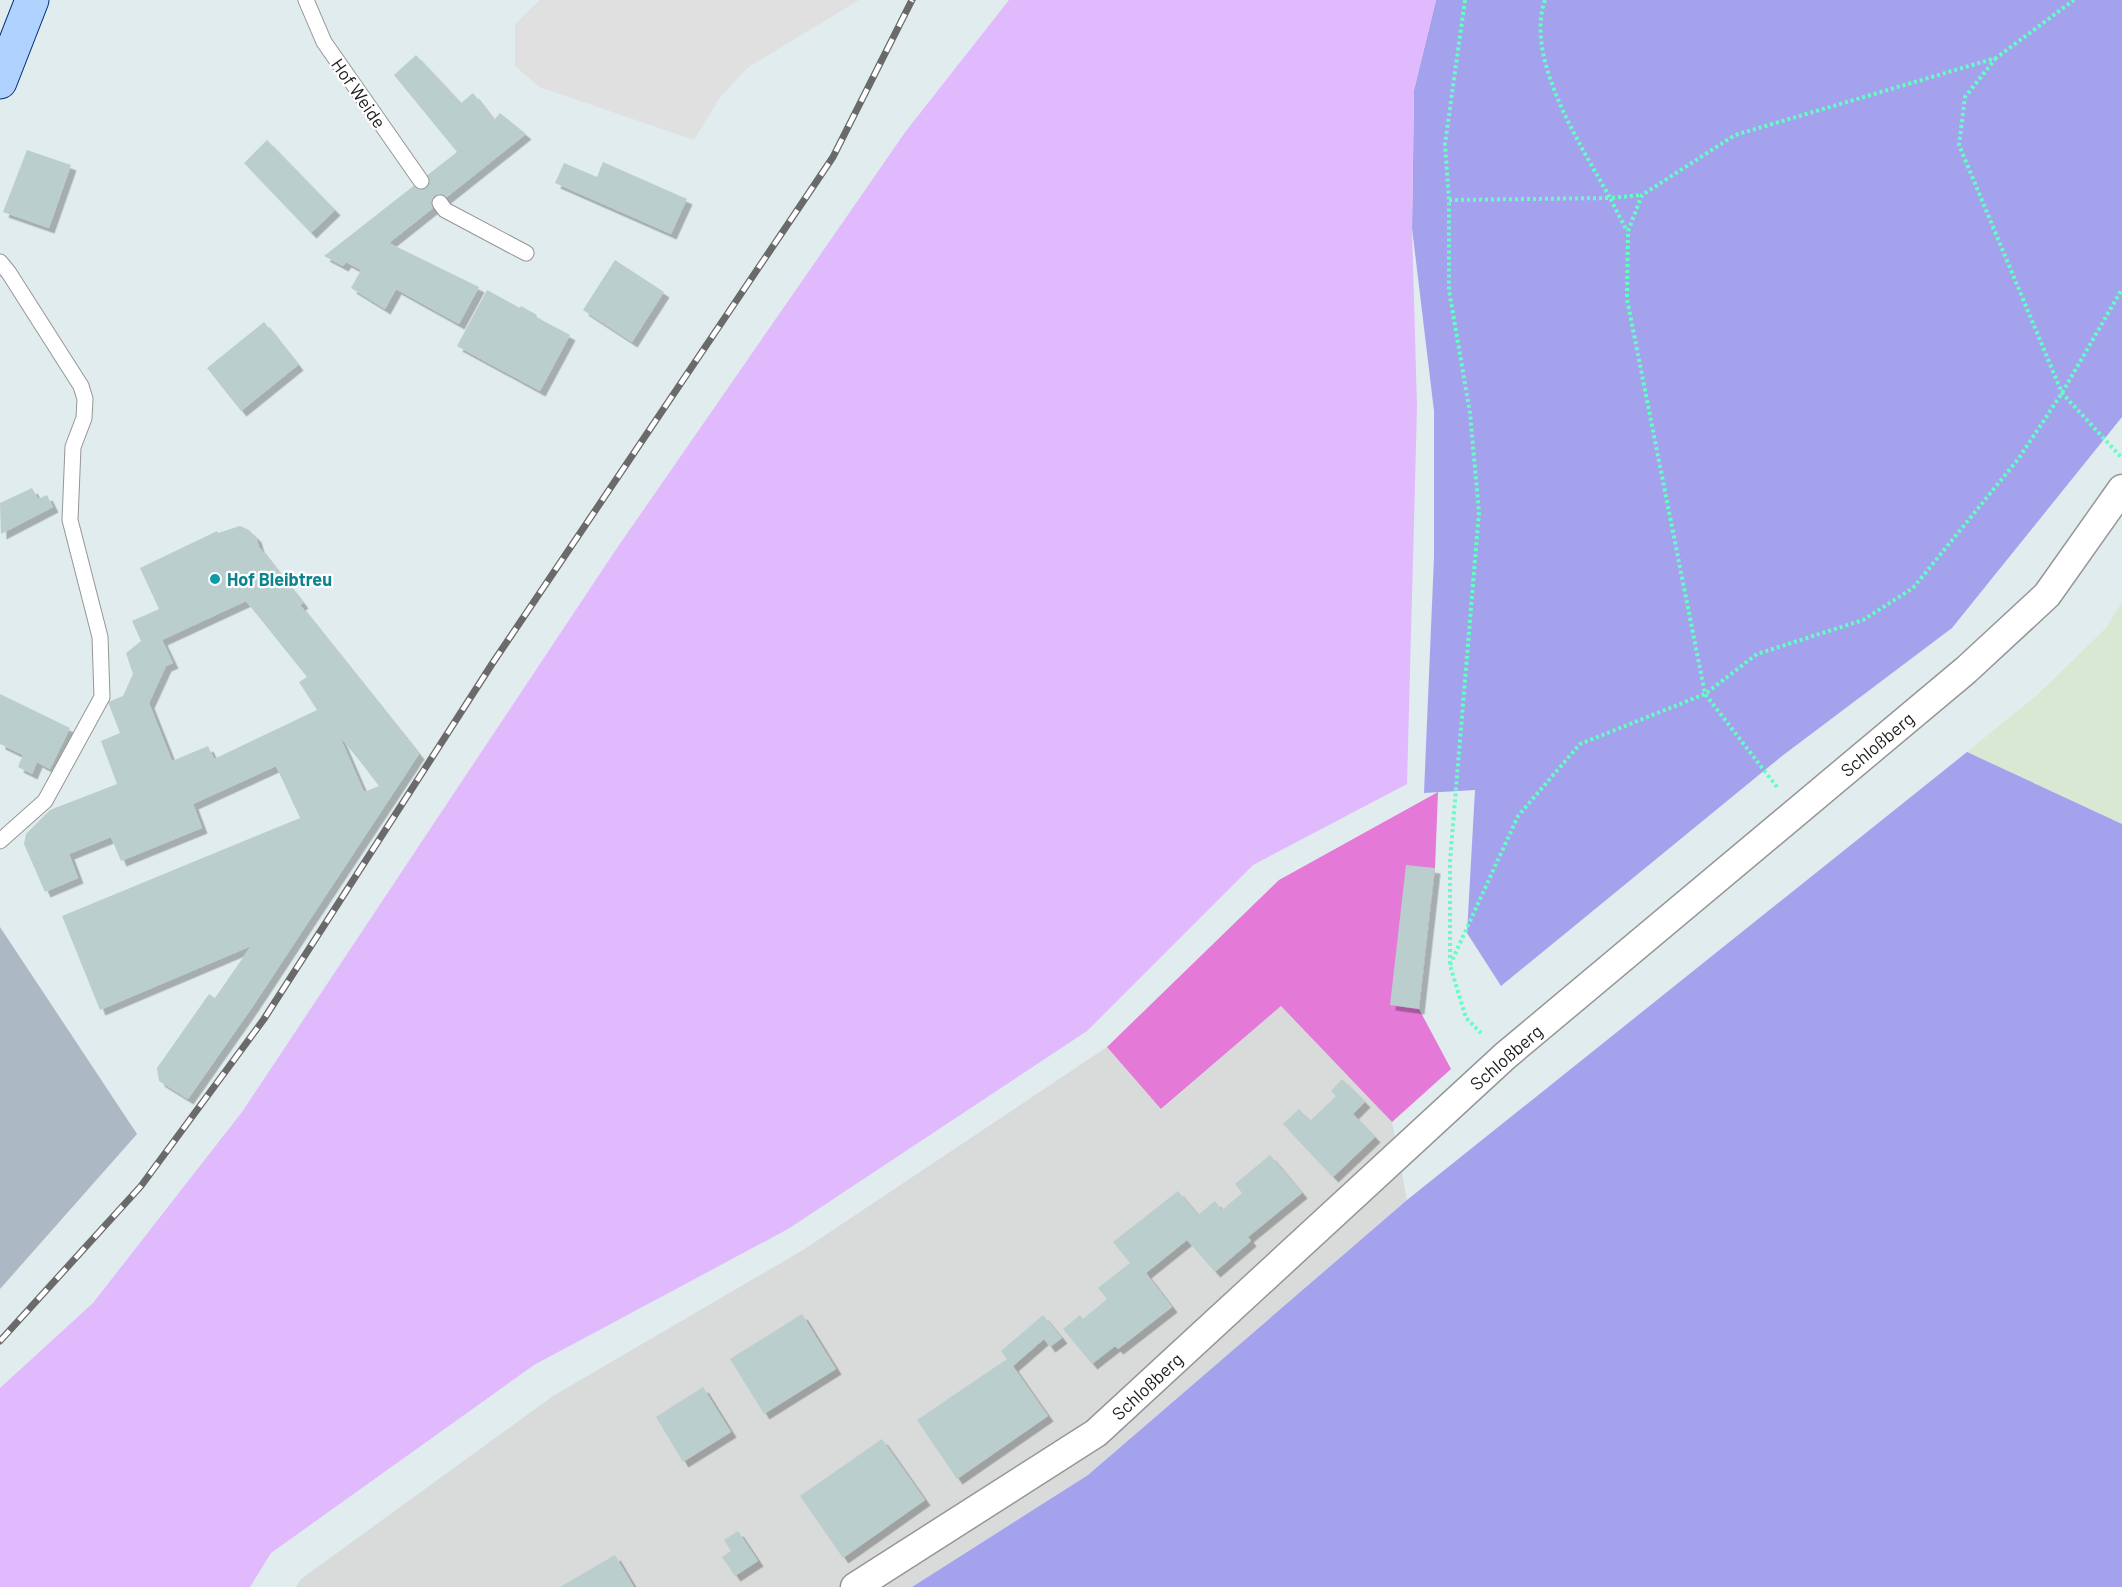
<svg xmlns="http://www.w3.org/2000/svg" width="2122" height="1587" font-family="Barlow,sans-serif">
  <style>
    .residential { fill: #d9dada }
    .industrial { fill: #d9e8d2 }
    .construction { fill: #acb8c3 }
    .grass { fill: #a4a2ed }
    .park { fill: #e1b9fd }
    .pitch { fill: #e479d7 }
    .parking { fill: #e0e0e0 }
    .building { fill: #bacecd; fill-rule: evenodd; filter: url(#shadow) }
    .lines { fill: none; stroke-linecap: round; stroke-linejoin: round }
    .lane-casing { stroke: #969696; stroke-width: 17 }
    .street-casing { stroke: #969696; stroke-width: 31 }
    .secondary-casing { stroke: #002e76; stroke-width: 35 }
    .path { stroke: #61ffc2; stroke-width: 4; stroke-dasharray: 3 3; stroke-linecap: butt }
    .lane { stroke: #fff; stroke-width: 15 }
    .street { stroke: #fff; stroke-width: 28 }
    .secondary { stroke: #b0d2fe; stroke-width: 33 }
    .rail-casing { stroke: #6a6a6a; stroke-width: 7 }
    .rail { stroke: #fff; stroke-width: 4.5; stroke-dasharray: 14; stroke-linecap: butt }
    .culture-dot { fill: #0f9aa8; stroke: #fff; stroke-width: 2 }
    .labels { text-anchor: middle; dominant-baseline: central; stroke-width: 4.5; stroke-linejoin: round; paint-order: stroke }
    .street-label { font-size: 18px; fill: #1c1c1c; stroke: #fff }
    .culture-label { font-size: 18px; font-weight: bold; fill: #0d838f; stroke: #fff; text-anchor: start }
  </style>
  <defs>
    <filter id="shadow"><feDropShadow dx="5.5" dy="5.5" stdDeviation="0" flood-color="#0004"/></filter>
  </defs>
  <rect width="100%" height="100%" fill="#e1ecee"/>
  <path class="residential" d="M1281 1006 1392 1122 1407 1200 1088 1475 912 1587H296L301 1579 553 1396 803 1250 1107 1047 1162 1109Z"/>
  <path class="industrial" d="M2122 602V824L1967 752 2036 696 2105 629Z"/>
  <path class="construction" d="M0 927 137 1134 0 1289Z"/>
  <path class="grass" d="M1436 0H2122V417L1952 628 1782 756 1501 986 1467 933 1475 790 1424 793 1434 557V411L1412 228 1414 90Z
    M1967 752 2122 824V1587H912L1088 1475 1407 1200Z"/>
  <path class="park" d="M1009 0H1436L1414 90 1412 228 1417 407 1407 784 1253 865 1087 1031 788 1229 534 1365 271 1553 250 1587H0V1388L93 1303 242 1112 615 551 906 131Z"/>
  <path class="pitch" d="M1438 792 1435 868 1419 1009 1451 1069 1392 1122 1281 1006 1161 1109 1107 1047 1279 880Z"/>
  <path class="parking" d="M540 0H859L747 68 719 99 694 140 539 87 515 66V24Z"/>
  <path class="building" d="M416 55 461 103 473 93 494 120 500 113 526 134 389 243 479 287 459 324 396 289 385 309 351 288 361 270 346 262 343 266 324 256 457 152 394 75Z
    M267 140 335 210 311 233 244 163Z
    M27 150 71 165 49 228 3 212Z
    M603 162 687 199 671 234 555 183 564 163 597 177Z
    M615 260 664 292 632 342 583 310Z
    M487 290 520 308 521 306 537 315 536 317 570 335 540 391 457 346Z
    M264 322 298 365 241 411 207 368Z
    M32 488 38 499 47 495 53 507 1 534 0 503Z
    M240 526 249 530 256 537 259 547 303 603 300 605 419 754 253 1006 188 1099 159 1081 157 1068 209 994 215 998 251 946 100 1010 62 916 300 818 276 766 193 804 202 828 121 861 111 837 69 854 78 878 45 892 24 844 26 834 50 810 117 784 101 741 120 733 108 702 123 696 133 674 126 653 141 641 132 621 159 609 140 568 217 531 218 533ZM246 601 307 677 299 682 317 710 214 759 208 746 172 761 149 703 166 666 173 663 162 640ZM340 737 359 760 379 786 364 792Z
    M0 694 70 728 50 769 37 762 32 774 18 767 23 755 0 744Z
    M1406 865 1435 868 1419 1009 1390 1005Z
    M1342 1079 1365 1102 1353 1114 1375 1137 1333 1177 1283 1124 1299 1109 1310 1121 1336 1096 1331 1091Z
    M1270 1155 1302 1193 1248 1237 1251 1241 1215 1272 1187 1240 1146 1273 1172 1307 1118 1349 1115 1346 1092 1364 1063 1329 1080 1315 1083 1319 1107 1299 1098 1288 1130 1263 1113 1242 1178 1191 1198 1215 1215 1201 1222 1210 1242 1193 1235 1184Z
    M802 1314 836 1369 764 1414 730 1359Z
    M1043 1315 1062 1338 1050 1347 1044 1339 1013 1366 1048 1416 957 1479 917 1420 1007 1359 1001 1351Z
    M703 1387 731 1432 683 1462 656 1417Z
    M882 1439 925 1500 843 1558 800 1496Z
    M738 1531 758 1561 735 1576 722 1557 731 1551 724 1540Z
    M615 1555 634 1587H560Z"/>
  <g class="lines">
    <g class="lane-casing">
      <path id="lane" d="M306 0 324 42 421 181
        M440 203 445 210 526 253
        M0 262 9 273 81 386 85 399 84 418 73 447 70 520 100 637 102 697 45 801 0 841"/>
    </g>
    <g class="street-casing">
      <path id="street" d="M855 1587 1096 1433 1505 1056 1966 670 2047 595 2122 489"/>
    </g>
    <g class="secondary-casing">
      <path id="secondary" d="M0 82 32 0"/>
    </g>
    <path class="path" d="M1465 0 1445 144 1449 200V290L1470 413 1479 512 1450 861V965L1466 1018 1481 1033
      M1545 0C1524 59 1582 147 1610 198L1642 195
      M1996 58 1965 97 1959 145 2062 393 2121 457
      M1449 200 1610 198 1627 231
      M1777 787 1705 694 1757 654 1863 620 1913 588 2019 458 2062 393 2122 289
      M1450 965 1518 816 1580 744 1705 694 1627 299 1628 231 1642 195 1735 135 1996 58 2074 0"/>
    <use href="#lane" class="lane"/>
    <use href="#street" class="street"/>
    <use href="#secondary" class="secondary"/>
    <g class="rail-casing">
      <path id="rail" d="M0 1341 141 1186 264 1019 492 664 833 157 912 0"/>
    </g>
    <use href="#rail" class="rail"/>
  </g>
  <circle class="culture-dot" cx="215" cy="579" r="6"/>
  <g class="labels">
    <g class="street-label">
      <text transform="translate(359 93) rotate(55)">Hof Weide</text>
      <text transform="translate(1877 744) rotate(-40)">Schloßberg</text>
      <text transform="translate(1506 1057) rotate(-41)">Schloßberg</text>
      <text transform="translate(1147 1386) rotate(-43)">Schloßberg</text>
    </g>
    <g class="culture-label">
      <text x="227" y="579">Hof Bleibtreu</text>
    </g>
  </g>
</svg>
